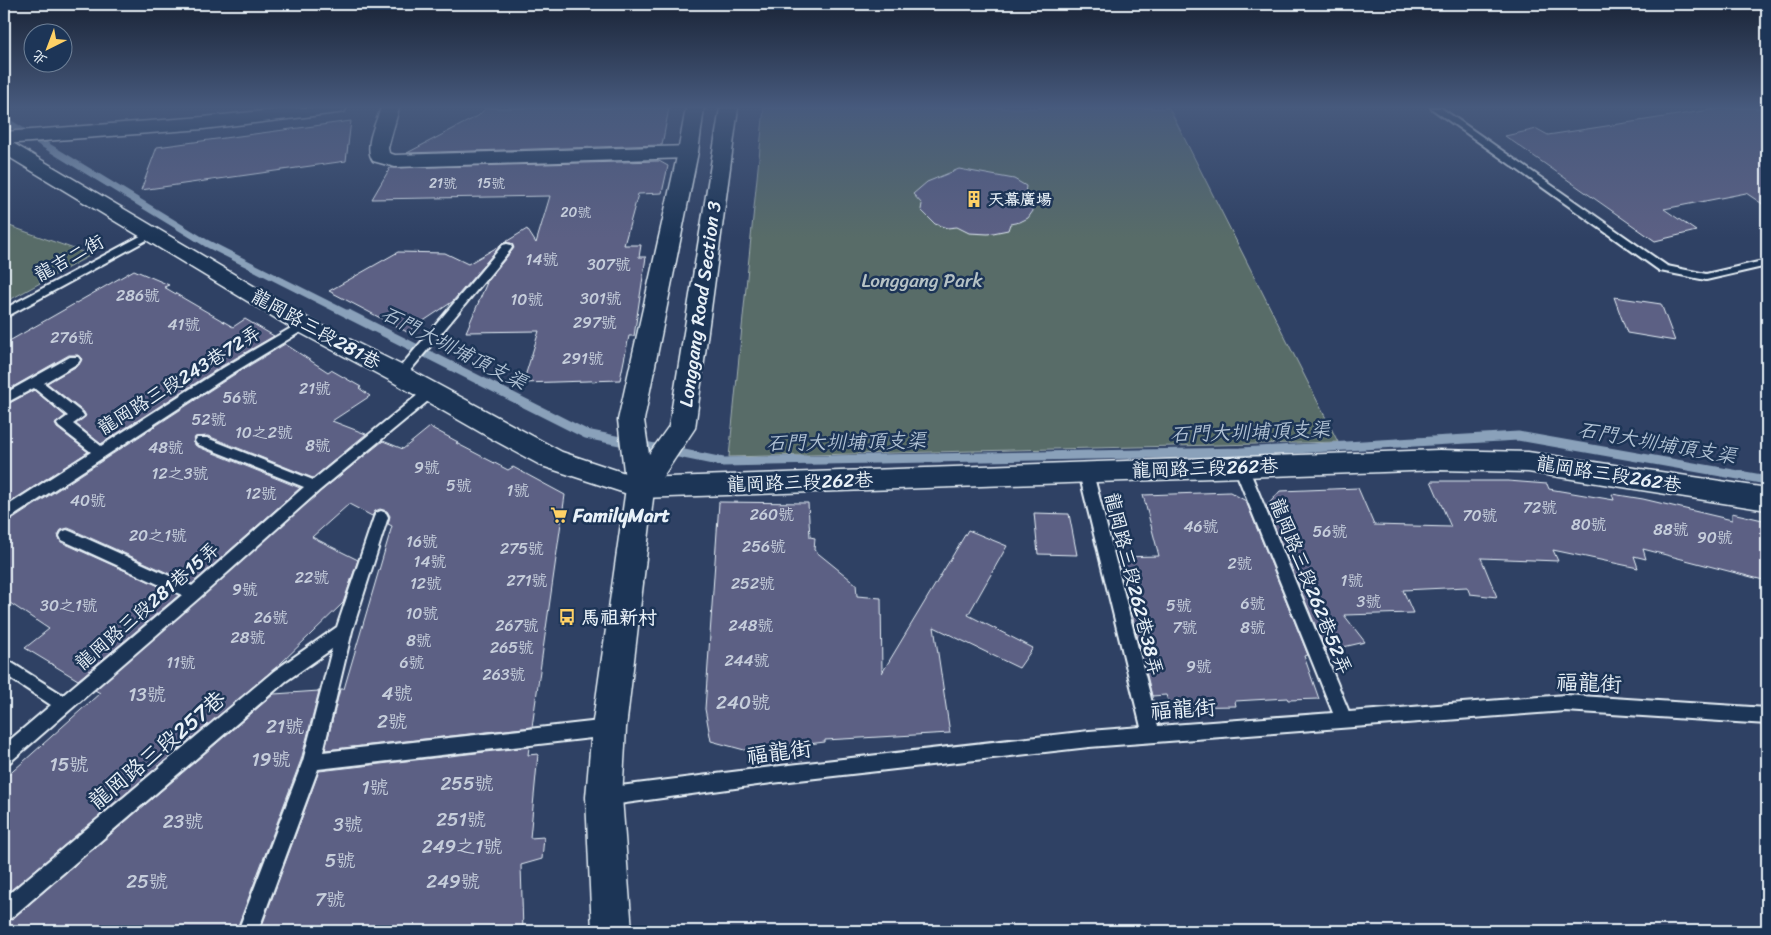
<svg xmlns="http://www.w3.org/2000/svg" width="1771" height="935" font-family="Sriracha,'LXGW WenKai TC',sans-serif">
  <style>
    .green { fill: #586c67; stroke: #a0aeb0 }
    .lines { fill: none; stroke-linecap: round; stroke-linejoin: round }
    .stream-far1 { stroke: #8aa1ba; stroke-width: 7 }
    .stream { stroke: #8aa1ba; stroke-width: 9 }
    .building { fill: #5b6084; stroke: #e8f1f8 }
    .lane-casing { stroke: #e8f1f8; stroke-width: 4 }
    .street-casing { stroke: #e8f1f8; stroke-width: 3 }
    .secondary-casing { stroke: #e8f1f8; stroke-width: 3 }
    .lane { fill: #1d3557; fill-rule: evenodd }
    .street { fill: #1d3557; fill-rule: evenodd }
    .secondary { fill: #1d3557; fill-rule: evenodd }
    .labels { text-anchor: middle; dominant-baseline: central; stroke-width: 5; stroke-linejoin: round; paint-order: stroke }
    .far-number-label { font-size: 14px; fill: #c5cddb }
    .far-poi-label { font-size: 16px; font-weight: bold; fill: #e8f1f8; stroke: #1d3557; text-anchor: start }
    .number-label { font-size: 16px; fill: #c5cddb }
    .street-label { font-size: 19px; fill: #e8f1f8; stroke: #1d3557 }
    .park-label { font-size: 19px; fill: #b6c2c5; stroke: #1d3557 }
    .poi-label { font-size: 19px; font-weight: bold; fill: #e8f1f8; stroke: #1d3557; text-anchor: start }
    .near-number-label { font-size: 19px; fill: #c5cddb }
    .water-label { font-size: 20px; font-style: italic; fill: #b1c2d4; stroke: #1d3557 }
    .near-street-label { font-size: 22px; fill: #e8f1f8; stroke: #1d3557 }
  </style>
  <rect width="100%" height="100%" fill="#2f4164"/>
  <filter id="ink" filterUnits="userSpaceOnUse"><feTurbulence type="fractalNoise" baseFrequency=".02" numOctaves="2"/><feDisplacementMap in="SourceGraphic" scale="10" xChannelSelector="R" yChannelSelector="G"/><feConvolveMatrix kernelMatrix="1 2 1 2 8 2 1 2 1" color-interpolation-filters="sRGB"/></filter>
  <g filter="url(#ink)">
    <path class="green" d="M764 108H1169L1338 442 729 457Z
      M4 224 91 255 4 303Z"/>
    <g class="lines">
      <path class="stream-far1" d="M4 120 206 243 351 316"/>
      <path class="stream" d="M348 314 586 434 723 462 1241 452 1518 436 1767 480"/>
    </g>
    <path class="building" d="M486 108H669L662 145 407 153 478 116Z
      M1723 108H1767V207L1746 193 1664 209 1696 231 1655 241 1505 136 1537 129 1548 135Z
      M351 121 346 161 141 190 157 147Z
      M659 161 668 166 662 193 638 194 624 245H641L639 257H646L634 336H629L620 380 523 383 539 331 466 332 488 280 514 248 511 243H504L527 229 536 243 550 196 372 199 390 168Z
      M959 169 1014 179 1026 186 1025 193 1032 204 1033 211 1028 218 1020 222 1010 224 1008 230 988 234 969 233 957 227 947 228 935 224 921 210 922 204 913 194 927 182Z
      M501 245 452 302 407 332 329 291 398 252 445 253 468 264Z
      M134 270 169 285 164 287 233 327 245 319 274 336 222 366 101 444 76 424 86 416 84 412 47 383 79 365 82 359 78 355H69L4 392V344Z
      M1614 297 1661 304 1675 341 1627 333Z
      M285 344 328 372 331 370 361 387 359 388 370 396 332 421 366 434 313 478 208 436 195 437 193 442 196 446 300 488 192 584 73 530 68 528 61 530 58 535 61 542 179 595 78 680 25 648 49 629 4 599V522L10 521 232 376Z
      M34 390 65 416 55 424 57 428 88 452 4 506V406Z
      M430 427 458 442 456 443 508 470 513 467 565 495 532 727 325 750 340 689H344L346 682 392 526 388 524 390 516 387 511 380 509 375 511 372 516 349 504 312 537 358 560 343 603 279 665 4 896V779L100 693 95 690 321 491 383 441 403 449Z
      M1431 481H1508L1547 484 1549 489 1614 500 1612 494 1643 499 1732 520V513L1767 521V581L1643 549 1646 559 1634 556 1638 568 1553 550 1558 561 1481 558 1497 597 1470 594 1467 587 1403 590 1413 613 1344 615 1365 642 1326 651 1266 507 1280 491 1358 488 1374 525 1451 527Z
      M1230 492 1246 501 1308 655 1304 656 1319 699 1288 700 1287 698 1235 701 1236 706 1170 707 1166 695 1152 696 1118 557 1159 556 1143 495Z
      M719 502 808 503 810 537 815 538 814 550 856 584 857 596 881 598 882 673 968 530 1007 546 968 615 1033 648 1019 668 934 627 950 733 825 740V742L748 751 711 741 705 709Z
      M1034 513 1069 514 1077 555 1038 554Z
      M319 691 301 760 236 931H4V923L12 919 274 694Z
      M529 747 528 755 538 754 530 838 544 837 542 859 521 865 523 931H260L319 771Z"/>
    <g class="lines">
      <g class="lane-casing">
        <path id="lane" d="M1431 108H1441L1667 266 1706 274 1767 260V266L1706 280 1660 271Z
          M150 231 154 232 155 234 154 236 4 318V309Z
          M507 244 511 245 512 247 511 249 404 378H396L394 375 396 372 503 245Z
          M303 321 309 325 307 328 231 374 9 519 4 520V508L91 452 59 427 57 424 68 416 34 388 4 404V394L70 357H78L80 360 78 363 44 383 82 413 84 416 73 424 101 446 223 368Z
          M429 389 434 390 435 393 434 396 320 490 199 598 10 762 4 764V745L51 705 4 674V658L63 695 182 595 62 540 60 536 62 532 67 530 72 532 192 586 304 487 197 444 195 441 197 438H207L313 480 424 390Z
          M1241 462 1246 463 1248 467 1349 712 1565 695 1767 708V724L1565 711 1089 747 772 783 604 806 598 803 595 797 598 791 604 788 772 767 1089 731 1141 727 1079 473 1081 469H1091L1093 473 1158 726 1333 713 1234 467 1236 463Z
          M381 511 386 513 388 517 352 631 323 752 609 720 615 722 618 728 615 734 609 736 318 769 258 931H238L303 761 332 649 286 681 11 918 4 921V898L274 671 337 627 374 517 376 513Z"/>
      </g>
      <g class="street-casing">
        <path id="street" d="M381 108H399L388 148 389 153 395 155 688 146 695 148 698 152 695 156 688 158 395 167 373 161C363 147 376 123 381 108Z
          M4 140 11 142 311 320 409 369 562 452 640 478 1439 450 1528 452 1767 488V510L1528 472 1439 470 640 498 542 466 492 439 391 381 295 330 4 154Z"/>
      </g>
      <g class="secondary-casing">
        <path id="secondary" d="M293 108H347L344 112 338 113 203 129 4 144V132L203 117Z
          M686 108H704L698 152 644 420 649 454 669 426 720 108H738L695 428 654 490 626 728 622 797 632 931H592L586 797 592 728 626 488 618 420 678 152Z"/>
      </g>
      <use href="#lane" class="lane"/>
      <use href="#street" class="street"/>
      <use href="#secondary" class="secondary"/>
    </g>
  </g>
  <linearGradient id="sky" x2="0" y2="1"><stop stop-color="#1a2437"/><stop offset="0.45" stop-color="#475a7d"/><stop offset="1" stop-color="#475a7d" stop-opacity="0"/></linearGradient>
  <rect width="1771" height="238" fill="url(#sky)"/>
  <defs>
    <g id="building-bare" transform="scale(1.35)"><path d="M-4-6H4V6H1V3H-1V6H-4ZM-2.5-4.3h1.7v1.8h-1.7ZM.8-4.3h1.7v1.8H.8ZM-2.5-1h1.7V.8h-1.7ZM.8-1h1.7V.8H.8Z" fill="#ffd166" stroke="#1d3557" stroke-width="2.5" paint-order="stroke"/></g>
    <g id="supermarket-bare" transform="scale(1.35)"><path d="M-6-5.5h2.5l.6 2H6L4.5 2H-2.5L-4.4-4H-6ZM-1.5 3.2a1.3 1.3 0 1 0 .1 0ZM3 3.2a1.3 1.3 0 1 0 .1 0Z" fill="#ffd166" stroke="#1d3557" stroke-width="2.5" paint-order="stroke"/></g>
    <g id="bus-bare" transform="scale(1.35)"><path d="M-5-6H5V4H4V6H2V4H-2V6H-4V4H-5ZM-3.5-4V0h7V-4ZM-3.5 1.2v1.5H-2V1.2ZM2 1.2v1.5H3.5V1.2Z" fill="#ffd166" stroke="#1d3557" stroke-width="2.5" paint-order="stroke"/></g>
  </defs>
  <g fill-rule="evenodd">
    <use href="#building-bare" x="974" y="199"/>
    <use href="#supermarket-bare" x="559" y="515"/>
    <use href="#bus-bare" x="567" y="617"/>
  </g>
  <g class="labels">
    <g class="far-number-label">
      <text x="443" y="183">21號</text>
      <text x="491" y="183">15號</text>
      <text x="576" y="212">20號</text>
    </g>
    <g class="far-poi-label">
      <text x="988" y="199">天幕廣場</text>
    </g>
    <g class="number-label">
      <text x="542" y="259">14號</text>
      <text x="609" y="264">307號</text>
      <text x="138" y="295">286號</text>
      <text x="601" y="298">301號</text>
      <text x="527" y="299">10號</text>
      <text x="595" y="322">297號</text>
      <text x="184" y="324">41號</text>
      <text x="72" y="337">276號</text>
      <text x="583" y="358">291號</text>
      <text x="315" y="388">21號</text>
      <text x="240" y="397">56號</text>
      <text x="209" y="419">52號</text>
      <text x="264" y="432">10之2號</text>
      <text x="318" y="445">8號</text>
      <text x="166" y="447">48號</text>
      <text x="427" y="467">9號</text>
      <text x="180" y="473">12之3號</text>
      <text x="459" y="485">5號</text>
      <text x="518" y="490">1號</text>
      <text x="261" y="493">12號</text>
      <text x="88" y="500">40號</text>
      <text x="1540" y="507">72號</text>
      <text x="772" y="514">260號</text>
      <text x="1480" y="515">70號</text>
      <text x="1589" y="524">80號</text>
      <text x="1201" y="526">46號</text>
      <text x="1671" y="529">88號</text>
      <text x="1330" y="531">56號</text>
      <text x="158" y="535">20之1號</text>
      <text x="1715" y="537">90號</text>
      <text x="422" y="541">16號</text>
      <text x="764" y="546">256號</text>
      <text x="522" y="548">275號</text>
      <text x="430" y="561">14號</text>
      <text x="1240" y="563">2號</text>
      <text x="312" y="577">22號</text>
      <text x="527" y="580">271號</text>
      <text x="1352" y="580">1號</text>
      <text x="426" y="583">12號</text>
      <text x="753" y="583">252號</text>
      <text x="245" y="589">9號</text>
      <text x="1369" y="601">3號</text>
      <text x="1253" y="603">6號</text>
      <text x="69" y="605">30之1號</text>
      <text x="1179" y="605">5號</text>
      <text x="422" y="613">10號</text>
      <text x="271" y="617">26號</text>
      <text x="517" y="625">267號</text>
      <text x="751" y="625">248號</text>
      <text x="1185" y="627">7號</text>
      <text x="1253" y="627">8號</text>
      <text x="248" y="637">28號</text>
      <text x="419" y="640">8號</text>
      <text x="512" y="647">265號</text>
      <text x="747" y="660">244號</text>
      <text x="181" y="662">11號</text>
      <text x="412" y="662">6號</text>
      <text x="1199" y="666">9號</text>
      <text x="504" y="674">263號</text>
    </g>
    <g class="street-label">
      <text transform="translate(69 258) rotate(-29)">龍吉二街</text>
      <text transform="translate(700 304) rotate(-82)">Longgang Road Section 3</text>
      <text transform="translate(316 329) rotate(29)">龍岡路三段281巷</text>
      <text transform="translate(179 380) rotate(-32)">龍岡路三段243巷72弄</text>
      <text transform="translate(1205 468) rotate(-2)">龍岡路三段262巷</text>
      <text transform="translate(1609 474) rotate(9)">龍岡路三段262巷</text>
      <text transform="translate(800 482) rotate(-2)">龍岡路三段262巷</text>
      <text transform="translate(1134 584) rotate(76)">龍岡路三段262巷38弄</text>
      <text transform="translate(1311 586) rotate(68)">龍岡路三段262巷52弄</text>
      <text transform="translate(147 606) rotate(-41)">龍岡路三段281巷15弄</text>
    </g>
    <g class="park-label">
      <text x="922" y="280">Longgang Park</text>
    </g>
    <g class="poi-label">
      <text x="573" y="515">FamilyMart</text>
      <text x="581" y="617">馬祖新村</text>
    </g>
    <g class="near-number-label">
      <text x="397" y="693">4號</text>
      <text x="147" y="694">13號</text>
      <text x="743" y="702">240號</text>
      <text x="392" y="721">2號</text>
      <text x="285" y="726">21號</text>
      <text x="271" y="759">19號</text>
      <text x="69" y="764">15號</text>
      <text x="467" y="783">255號</text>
      <text x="375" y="787">1號</text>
      <text x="461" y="819">251號</text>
      <text x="183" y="821">23號</text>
      <text x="348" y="824">3號</text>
      <text x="462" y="846">249之1號</text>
      <text x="340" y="860">5號</text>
      <text x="147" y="881">25號</text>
      <text x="453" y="881">249號</text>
      <text x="330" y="899">7號</text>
    </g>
    <g class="water-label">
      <text transform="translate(454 348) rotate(27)">石門大圳埔頂支渠</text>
      <text transform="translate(1250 432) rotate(-2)">石門大圳埔頂支渠</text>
      <text transform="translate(846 442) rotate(-1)">石門大圳埔頂支渠</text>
      <text transform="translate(1657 443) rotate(10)">石門大圳埔頂支渠</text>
    </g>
    <g class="near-street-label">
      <text transform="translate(1589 683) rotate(2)">福龍街</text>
      <text transform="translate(1183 709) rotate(-4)">福龍街</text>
      <text transform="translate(157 750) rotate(-40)">龍岡路三段257巷</text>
      <text transform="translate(779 752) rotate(-7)">福龍街</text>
    </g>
  </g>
  <rect width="1771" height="935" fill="none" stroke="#1d3557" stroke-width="20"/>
  <rect x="10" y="10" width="1751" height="915" fill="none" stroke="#e8f1f8" stroke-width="2" filter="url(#ink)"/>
  <g transform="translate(48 48) rotate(222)"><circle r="24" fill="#1d3557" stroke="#6e8097"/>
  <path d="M0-4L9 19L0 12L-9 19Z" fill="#ffd166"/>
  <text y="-8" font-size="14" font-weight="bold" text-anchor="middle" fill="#e8f1f8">北</text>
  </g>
</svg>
